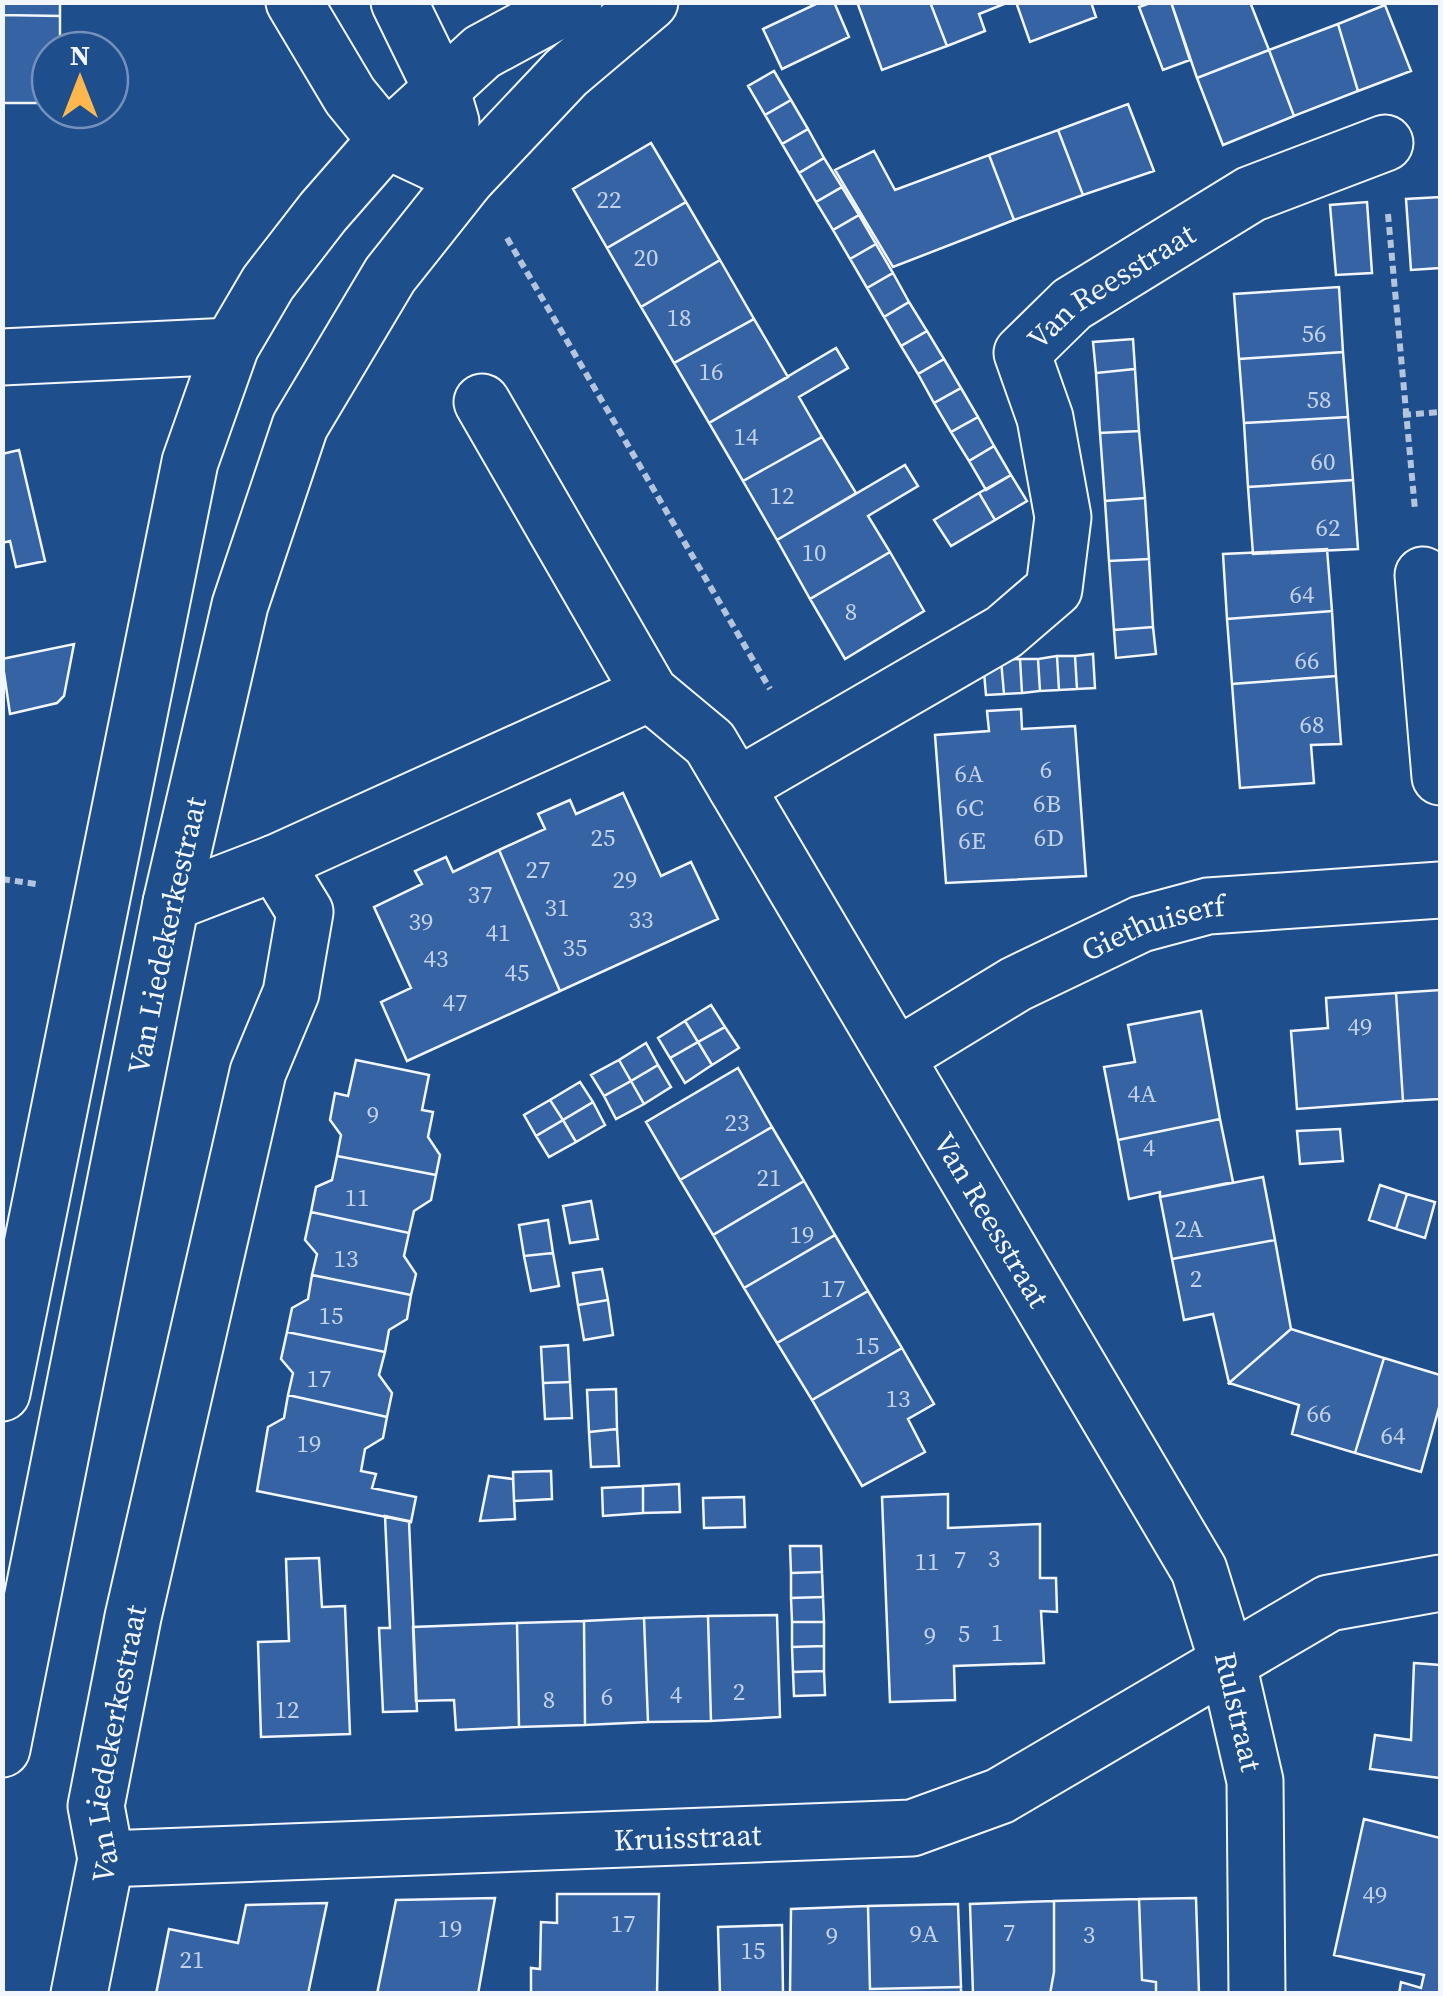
<svg xmlns="http://www.w3.org/2000/svg" width="1443" height="1996" font-family="'Source Serif 4',serif">
  <style>
    .building { fill: #3563a3; stroke: #f2f6ff; stroke-width: 2.5 }
    .lines { fill: none; stroke-linecap: round; stroke-linejoin: round }
    .minor-casing { stroke: #f2f6ff; stroke-width: 59 }
    .path { stroke: #b3c4dc; stroke-width: 6; stroke-dasharray: 8 5; stroke-linecap: butt }
    .minor { stroke: #1f4e8c; stroke-width: 55 }
    .labels { text-anchor: middle; dominant-baseline: central; stroke-width: 8; stroke-linejoin: round; paint-order: stroke }
    .number-label { font-size: 25px; fill: #c3d1e8 }
    .street-label { font-size: 30px; fill: #f2f6ff; stroke: #1f4e8c }
  </style>
  <rect width="100%" height="100%" fill="#1f4e8c"/>
  <path class="building" d="M2 2H60V16L2 15Z
    M820 2H834L849 37 782 69 763 29Z
    M857 2H930L947 46 882 70Z
    M930 2H1009L979 14 985 31 947 46Z
    M1016 2H1091L1096 17 1030 42Z
    M1153 2H1171L1190 60 1163 70 1139 7Z
    M1171 2H1250L1269 50 1197 78Z
    M1385 5 1411 71 1358 91 1338 24Z
    M2 15 60 16V50H50V103H2Z
    M1338 24 1358 91 1294 116 1269 50Z
    M1269 50 1294 116 1223 145 1197 78Z
    M774 71 791 100 765 115 748 86Z
    M791 100 808 129 782 144 765 115Z
    M1128 104 1154 171 1083 195 1058 130Z
    M808 129 824 158 799 173 782 144Z
    M1058 130 1083 195 1014 220 989 155Z
    M651 143 686 202 607 248 573 189Z
    M874 151 895 190 989 155 1014 220 893 267 835 170Z
    M824 158 842 187 816 202 799 173Z
    M842 187 859 215 833 230 816 202Z
    M1440 197V268L1411 270 1406 199Z
    M686 202 720 260 641 307 607 248Z
    M1367 202 1372 273 1336 275 1330 205Z
    M859 215 876 244 850 259 833 230Z
    M876 244 893 273 867 288 850 259Z
    M720 260 754 319 674 363 641 307Z
    M893 273 909 302 884 317 867 288Z
    M1339 287 1343 352 1239 359 1234 294Z
    M909 302 927 331 901 346 884 317Z
    M754 319 788 377 709 423 674 363Z
    M927 331 944 359 918 374 901 346Z
    M1133 339 1135 369 1096 373 1093 342Z
    M836 348 848 368 799 397 822 437 743 481 709 423Z
    M1343 352 1348 417 1244 423 1239 359Z
    M944 359 961 388 934 403 918 374Z
    M1135 369 1139 431 1100 433 1096 373Z
    M961 388 978 417 951 432 934 403Z
    M978 417 994 446 969 461 951 432Z
    M1348 417 1353 480 1248 487 1244 423Z
    M1139 431 1145 498 1105 501 1100 433Z
    M822 437 856 493 777 540 743 481Z
    M994 446 1011 475 986 490 969 461Z
    M19 450 45 561 16 567 10 541 2 543V454Z
    M905 465 918 486 868 516 890 552 810 599 777 540Z
    M1011 475 1027 501 995 520 979 493Z
    M1353 480 1358 549 1253 554 1248 487Z
    M979 493 995 520 951 546 934 520Z
    M1145 498 1149 559 1109 561 1105 501Z
    M1327 549 1332 611 1227 619 1223 554Z
    M890 552 924 611 845 659 810 599Z
    M1149 559 1153 627 1114 630 1109 561Z
    M1332 611 1336 676 1232 684 1227 619Z
    M1153 627 1156 654 1116 658 1114 630Z
    M74 644 64 696 57 703 10 714 2 659Z
    M1093 654 1095 688 1077 689 1075 656Z
    M1057 656H1075L1077 689 1059 690Z
    M1057 656 1059 690 1040 691 1038 659Z
    M1020 659H1038L1040 691 1022 693Z
    M1020 659 1022 693 1004 694 1001 660Z
    M1001 660 1004 694 986 695 983 661Z
    M1336 676 1341 744 1311 745 1314 783 1240 788 1232 684Z
    M1021 709 1022 729 1075 726 1086 876 946 883 935 735 989 731 987 711Z
    M623 793 661 876 691 862 718 919 560 991 499 850 545 829 538 814 570 800 576 814Z
    M499 850 560 991 407 1061 381 1002 411 988 374 907 422 884 415 871 446 857 453 872Z
    M1440 990V1099L1403 1101 1396 993Z
    M1396 993 1403 1101 1297 1109 1291 1031 1328 1028 1326 998Z
    M711 1005 725 1027 698 1042 685 1021Z
    M1201 1011 1220 1119 1118 1140 1104 1067 1135 1062 1128 1025Z
    M685 1021 698 1042 670 1058 658 1038Z
    M725 1027 739 1048 712 1065 698 1042Z
    M698 1042 712 1065 685 1083 670 1058Z
    M646 1043 658 1065 631 1081 619 1060Z
    M356 1060 429 1075 422 1110 433 1112 428 1137 440 1155 436 1175 337 1156 341 1135 330 1120 335 1093 348 1096Z
    M619 1060 631 1081 604 1096 591 1075Z
    M658 1065 671 1087 644 1104 631 1081Z
    M738 1068 772 1127 680 1180 646 1122Z
    M631 1081 644 1104 616 1119 604 1096Z
    M580 1082 593 1102 563 1120 550 1100Z
    M550 1100 563 1120 536 1136 524 1115Z
    M593 1102 605 1125 576 1142 563 1120Z
    M1220 1119 1233 1182 1160 1197V1192L1129 1199 1118 1140Z
    M563 1120 576 1142 549 1157 536 1136Z
    M772 1127 804 1181 713 1235 680 1180Z
    M1340 1129 1343 1161 1300 1164 1297 1131Z
    M337 1156 436 1175 431 1200 414 1211 409 1233 311 1212 316 1187 332 1180Z
    M1263 1177 1275 1240 1172 1259 1160 1197Z
    M804 1181 835 1235 744 1288 713 1235Z
    M1380 1185 1407 1194 1396 1229 1369 1220Z
    M1407 1194 1435 1202 1425 1238 1396 1229Z
    M591 1201 598 1239 570 1243 563 1206Z
    M311 1212 409 1233 404 1256 416 1274 411 1295 312 1275 317 1254 305 1240Z
    M548 1220 553 1253 524 1256 519 1225Z
    M835 1235 868 1291 777 1343 744 1288Z
    M1275 1240 1291 1329 1229 1383 1213 1314 1184 1320 1172 1259Z
    M553 1253 559 1286 531 1291 524 1256Z
    M602 1269 608 1300 578 1305 573 1273Z
    M312 1275 411 1295 407 1319 389 1330 385 1352 287 1332 292 1308 308 1299Z
    M868 1291 902 1348 812 1400 777 1343Z
    M608 1300 613 1335 584 1340 578 1305Z
    M1291 1329 1384 1358 1355 1453 1292 1434 1299 1405 1229 1383Z
    M287 1332 385 1352 379 1375 392 1393 387 1417 288 1395 293 1373 281 1359Z
    M568 1345 570 1382 543 1383 541 1347Z
    M902 1348 934 1404 908 1419 925 1452 862 1486 812 1400Z
    M1384 1358 1440 1375V1404L1421 1472 1355 1453Z
    M570 1382 572 1418 545 1419 543 1383Z
    M616 1389 617 1429 589 1432 587 1390Z
    M288 1395 387 1417 383 1438 365 1449 361 1471 376 1474 372 1488 416 1497 411 1522 257 1491 268 1427 284 1418Z
    M617 1429 619 1466 591 1467 589 1432Z
    M551 1471 552 1499 514 1501 513 1472Z
    M489 1476 513 1479 515 1519 480 1521Z
    M679 1484 680 1512 643 1513V1486Z
    M643 1486V1513L603 1516 602 1488Z
    M948 1494V1528L1040 1524V1578H1056L1057 1612 1041 1611 1044 1663 954 1666 955 1700 890 1702 882 1497Z
    M744 1497 745 1527 704 1528 703 1498Z
    M385 1516 409 1521 417 1711 383 1712 379 1628H390Z
    M790 1546H821L822 1572 791 1573Z
    M319 1558 322 1607 345 1606 350 1734 261 1737 258 1642 289 1641 286 1559Z
    M822 1572 823 1597 791 1598V1573Z
    M823 1597 824 1622H792L791 1598Z
    M777 1615 780 1717 711 1721 708 1616Z
    M708 1616 711 1721 648 1722 644 1618Z
    M644 1618 648 1722 585 1725 584 1621Z
    M584 1621 585 1725 519 1727 517 1623Z
    M792 1622H824V1646L792 1647Z
    M517 1623 519 1727 456 1730 454 1700 416 1701 413 1627Z
    M824 1646V1671L793 1672 792 1647Z
    M1414 1663 1440 1665V1778L1370 1769 1375 1735 1411 1740Z
    M824 1671 825 1695 794 1696 793 1672Z
    M1364 1819 1440 1838V1994H1399L1401 1982 1421 1988 1424 1975 1334 1955Z
    M557 1894H659L657 1994H531V1968L540 1969 541 1922 557 1923Z
    M495 1898 478 1994H377L396 1900Z
    M1196 1898 1199 1994H1156V1982L1142 1980 1139 1899Z
    M1139 1899 1142 1980 1156 1982V1994H1050L1054 1972V1901Z
    M1054 1901V1972L1050 1994H973L970 1904Z
    M327 1903 308 1994H156L169 1929 238 1943 246 1905Z
    M958 1904 961 1987 870 1989 868 1906Z
    M868 1906 870 1989 961 1987V1994H790L791 1909Z
    M782 1925 783 1994H720L718 1927Z"/>
  <g class="lines">
    <g class="minor-casing">
      <g id="minor">
        <path d="M294 2 350 96 386 140 467 178"/>
        <path d="M399 2 441 88 451 122"/>
        <path d="M2 357 231 346"/>
        <path id="s1" d="M482 402 650 693 710 743 1199 1570 1227 1660 1255 1781 1257 1994"/>
        <path d="M1423 575 1440 777"/>
        <path id="s2" d="M736 787 1004 632 1054 589 1063 517 1045 418 1022 353 1072 304 1251 194 1385 143"/>
        <path d="M171 903 275 863 650 693"/>
        <path id="s3" d="M896 1057 1016 984 1141 924 1208 906 1440 890"/>
        <path d="M2 1393 190 462 231 346 268 283 323 212 386 140 482 52 574 2"/>
        <path id="s4" d="M2 1749 171 903 240 605 300 426 390 275 467 178 566 73 650 2"/>
        <path id="s5" d="M106 1859 912 1828 1000 1796 1329 1603 1440 1583"/>
        <path id="s6" d="M79 1994 106 1859 96 1806 133 1617 258 1072 291 993 305 912 275 863"/>
      </g>
    </g>
    <path class="path" d="M1388 214 1415 510
      M507 238 770 689
      M1403 415 1440 412
      M2 879 36 884"/>
    <use href="#minor" class="minor"/>
  </g>
  <g class="labels">
    <g class="number-label">
      <text x="609" y="199">22</text>
      <text x="646" y="257">20</text>
      <text x="679" y="317">18</text>
      <text x="1314" y="333">56</text>
      <text x="711" y="371">16</text>
      <text x="1319" y="399">58</text>
      <text x="746" y="436">14</text>
      <text x="1323" y="461">60</text>
      <text x="782" y="495">12</text>
      <text x="1328" y="527">62</text>
      <text x="814" y="552">10</text>
      <text x="1302" y="594">64</text>
      <text x="851" y="611">8</text>
      <text x="1307" y="660">66</text>
      <text x="1312" y="724">68</text>
      <text x="1046" y="769">6</text>
      <text x="969" y="773">6A</text>
      <text x="1047" y="803">6B</text>
      <text x="970" y="807">6C</text>
      <text x="603" y="837">25</text>
      <text x="1049" y="837">6D</text>
      <text x="972" y="840">6E</text>
      <text x="538" y="869">27</text>
      <text x="625" y="879">29</text>
      <text x="480" y="894">37</text>
      <text x="557" y="907">31</text>
      <text x="641" y="919">33</text>
      <text x="421" y="921">39</text>
      <text x="498" y="932">41</text>
      <text x="575" y="947">35</text>
      <text x="436" y="958">43</text>
      <text x="517" y="972">45</text>
      <text x="455" y="1002">47</text>
      <text x="1360" y="1026">49</text>
      <text x="1142" y="1093">4A</text>
      <text x="373" y="1114">9</text>
      <text x="737" y="1122">23</text>
      <text x="1149" y="1147">4</text>
      <text x="769" y="1177">21</text>
      <text x="357" y="1197">11</text>
      <text x="1189" y="1228">2A</text>
      <text x="802" y="1234">19</text>
      <text x="346" y="1258">13</text>
      <text x="1196" y="1278">2</text>
      <text x="833" y="1288">17</text>
      <text x="331" y="1315">15</text>
      <text x="867" y="1345">15</text>
      <text x="319" y="1378">17</text>
      <text x="898" y="1398">13</text>
      <text x="1319" y="1413">66</text>
      <text x="1393" y="1435">64</text>
      <text x="309" y="1443">19</text>
      <text x="994" y="1558">3</text>
      <text x="960" y="1559">7</text>
      <text x="927" y="1561">11</text>
      <text x="997" y="1632">1</text>
      <text x="964" y="1633">5</text>
      <text x="930" y="1635">9</text>
      <text x="739" y="1691">2</text>
      <text x="676" y="1694">4</text>
      <text x="607" y="1696">6</text>
      <text x="549" y="1699">8</text>
      <text x="287" y="1709">12</text>
      <text x="1375" y="1894">49</text>
      <text x="623" y="1923">17</text>
      <text x="450" y="1928">19</text>
      <text x="1009" y="1932">7</text>
      <text x="924" y="1933">9A</text>
      <text x="1089" y="1934">3</text>
      <text x="832" y="1935">9</text>
      <text x="753" y="1950">15</text>
      <text x="192" y="1959">21</text>
    </g>
    <g class="street-label">
      <text stroke="none"><textPath href="#s2" startOffset="730">Van Reesstraat</textPath></text>
      <text stroke="none"><textPath href="#s3" startOffset="290">Giethuiserf</textPath></text>
      <text stroke="none"><textPath href="#s4" startOffset="830">Van Liedekerkestraat</textPath></text>
      <text stroke="none"><textPath href="#s1" startOffset="968">Van Reesstraat</textPath></text>
      <text stroke="none"><textPath href="#s1" startOffset="1522">Rulstraat</textPath></text>
      <text stroke="none"><textPath href="#s6" startOffset="255">Van Liedekerkestraat</textPath></text>
      <text stroke="none"><textPath href="#s5" startOffset="582">Kruisstraat</textPath></text>
    </g>
  </g>
  <rect width="1443" height="1996" fill="none" stroke="#f2f6ff" stroke-width="10"/>
  <g transform="translate(80 80)"><circle r="48" fill="#1f4e8c" stroke="#7391ba" stroke-width="2.5"/>
  <path d="M0-8L18 38L0 25L-18 38Z" fill="#ffb74d"/>
  <text y="-15" font-size="28" font-weight="bold" text-anchor="middle" fill="#f2f6ff">N</text>
  </g>
</svg>
